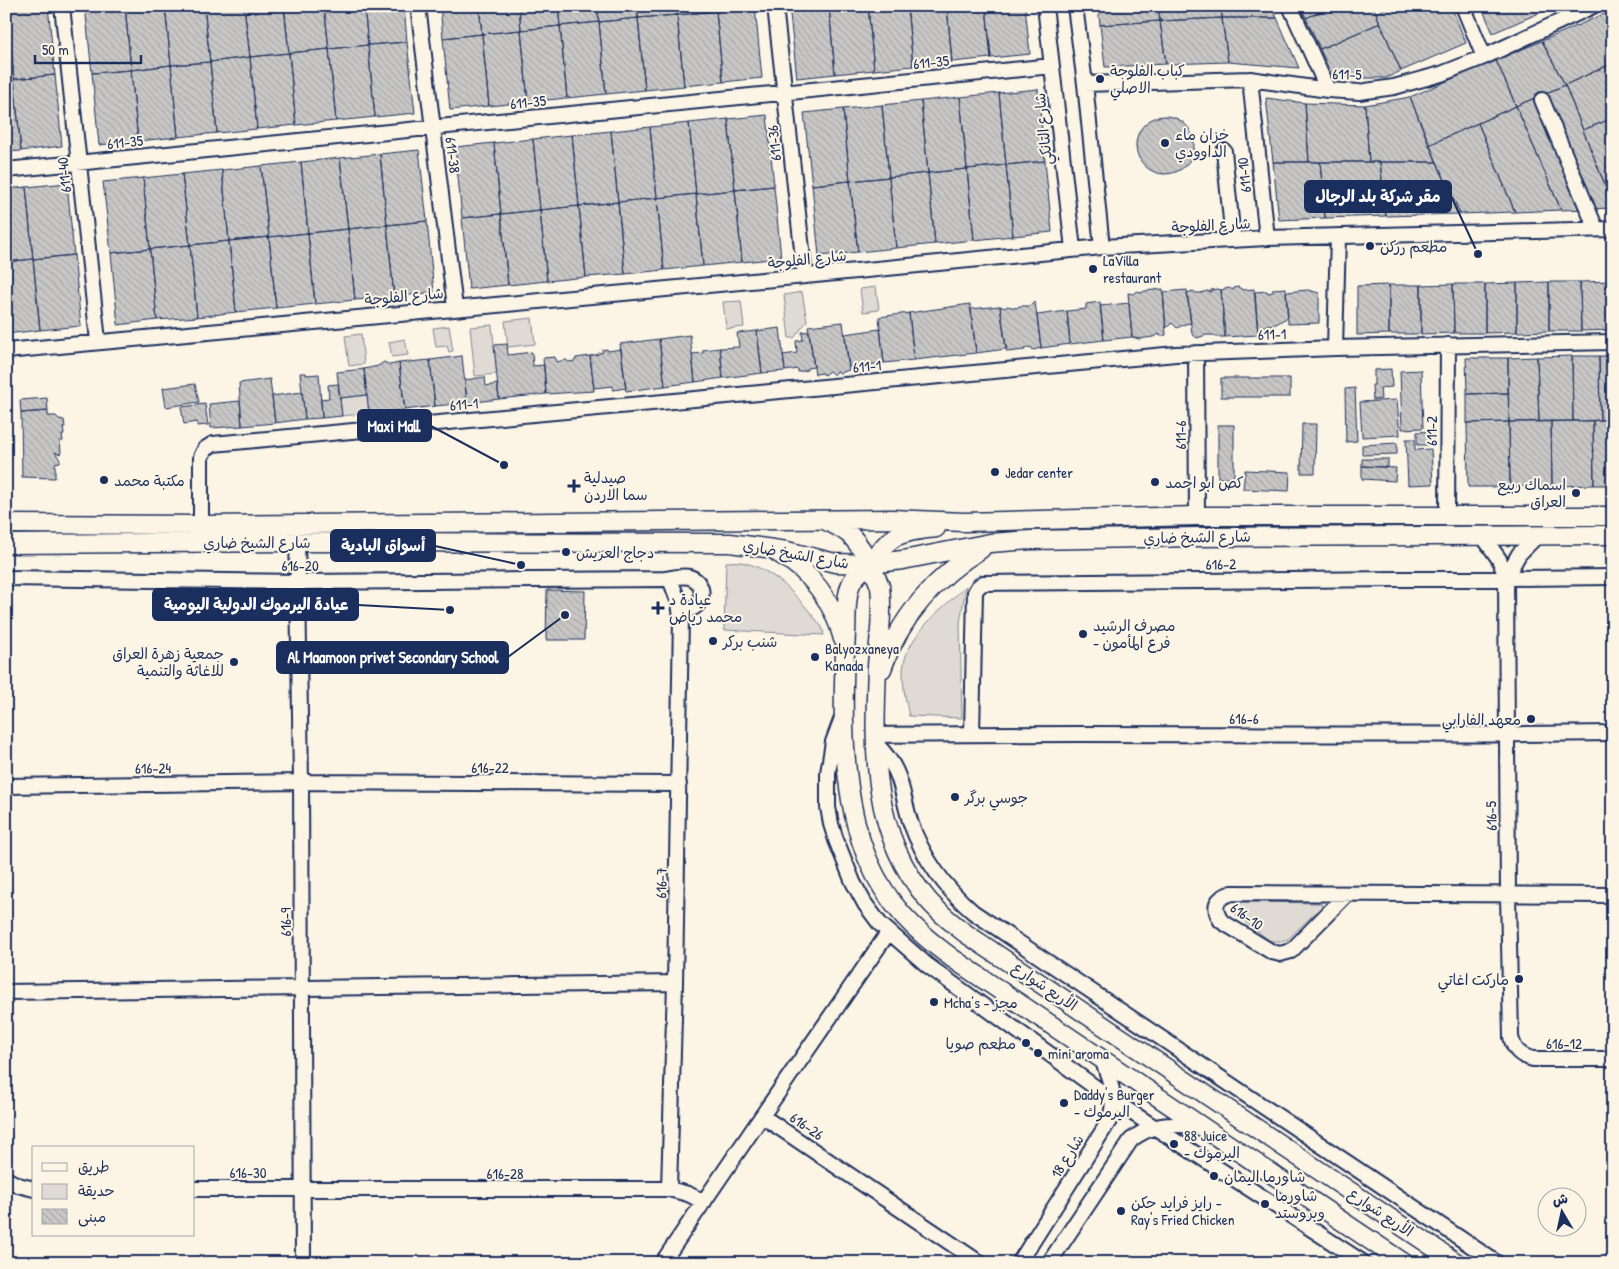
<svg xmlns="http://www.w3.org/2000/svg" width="1619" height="1269" font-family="'Patrick Hand','Playpen Sans Arabic',sans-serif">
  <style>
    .green { fill: #dfdbd4; stroke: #7d8599 }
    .building { fill: url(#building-back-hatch); stroke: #1b2f5e }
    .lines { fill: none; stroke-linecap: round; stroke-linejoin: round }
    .minor-casing { stroke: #1b2f5e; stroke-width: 18 }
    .major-casing { stroke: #1b2f5e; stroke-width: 21 }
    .minor { stroke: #fcf5e5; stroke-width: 14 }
    .major { stroke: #fcf5e5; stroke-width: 18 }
    .poi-dot { fill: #1b2f5e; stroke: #fcf5e5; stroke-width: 2 }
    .labels { text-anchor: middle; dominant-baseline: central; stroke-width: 4; stroke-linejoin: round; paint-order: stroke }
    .street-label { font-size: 15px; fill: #1b2f5e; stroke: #fcf5e5 }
    .poi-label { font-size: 15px; fill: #1b2f5e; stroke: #fcf5e5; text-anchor: start }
    .leader { fill: none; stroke: #1b2f5e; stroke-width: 2 }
    .callout-dot { fill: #1b2f5e; stroke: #fcf5e5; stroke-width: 2 }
    .callout { fill: #1b2f5e; stroke: #1b2f5e; stroke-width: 2 }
    .callout-label { font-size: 16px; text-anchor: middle; font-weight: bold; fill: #fff }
  </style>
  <defs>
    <pattern id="building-back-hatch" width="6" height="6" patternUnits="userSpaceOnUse" patternTransform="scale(1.25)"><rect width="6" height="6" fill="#c8c7c6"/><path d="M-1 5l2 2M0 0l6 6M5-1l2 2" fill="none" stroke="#ababac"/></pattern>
  </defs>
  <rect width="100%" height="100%" fill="#fcf5e5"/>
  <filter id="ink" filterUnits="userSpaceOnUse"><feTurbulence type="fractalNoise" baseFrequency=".02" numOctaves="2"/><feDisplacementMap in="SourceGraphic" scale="10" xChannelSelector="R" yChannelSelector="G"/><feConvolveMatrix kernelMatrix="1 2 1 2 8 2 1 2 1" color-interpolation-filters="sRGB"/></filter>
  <g filter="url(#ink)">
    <path class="green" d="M876 287 879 310 863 312 860 289Z
      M802 292 807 321 794 338H789L784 295Z
      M741 301 744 327 726 329 723 302Z
      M532 318 535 344 508 347 505 321Z
      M492 325 497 374 475 376 470 327Z
      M449 326 453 351 449 352 447 346 436 347 433 328Z
      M361 334 364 364 349 366 345 336Z
      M405 339 408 355 392 357 389 342Z
      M367 395 369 413 342 416 340 398Z
      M726 562C731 562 737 561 741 562 777 569 801 601 822 627L824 635 724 630Z
      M966 586 960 623 962 718 909 716C906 702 903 688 903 674 902 638 943 608 966 586Z
      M1242 902 1321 903 1322 906 1288 939 1282 941H1270L1236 915 1237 906Z"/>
    <path class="building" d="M21 6H48L55 75 14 79 7 8Z
      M85 6H125L131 70 92 73Z
      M125 6H165L171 65 131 70Z
      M165 6H204L210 62 171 65Z
      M204 6H244L250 57 210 62Z
      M244 6H284L289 53 250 57Z
      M284 6H324L329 49 289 53Z
      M324 6H364L368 45 329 49Z
      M364 6H404L407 42 368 45Z
      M440 6H479L482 34 443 38Z
      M479 6H519L521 30 482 34Z
      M519 6H558L560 26 521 30Z
      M558 6H597L599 22 560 26Z
      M597 6H637L638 18 599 22Z
      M637 6H676L677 15 638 18Z
      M676 6H715L716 11 677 15Z
      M715 6H755V7L716 11Z
      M789 6H829L835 74 797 78Z
      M829 6H868L874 70 835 74Z
      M868 6H907L913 66 874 70Z
      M907 6H947L952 62 913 66Z
      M947 6H986L991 58 952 62Z
      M986 6H1025L1030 54 991 58Z
      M1098 6H1158L1160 21 1100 25Z
      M1158 6H1221L1222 18 1160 21Z
      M1221 6H1272L1277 18H1222Z
      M1301 6H1334L1306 18Z
      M1334 6H1373L1380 23 1320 49 1306 18Z
      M1391 6H1451L1466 43 1401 71 1376 13Z
      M1481 6H1552L1553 7 1493 33Z
      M755 7 762 78 723 82 716 11Z
      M7 8 14 79 6 80V8Z
      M1613 10V63L1565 85 1542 41Z
      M716 11 723 82 684 86 677 15Z
      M677 15 684 86 645 90 638 18Z
      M638 18 645 90 606 94 599 22Z
      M1222 18H1277L1299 68 1228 62Z
      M1222 18 1228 62 1166 64 1160 21Z
      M1160 21 1166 64 1105 67 1100 25Z
      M599 22 606 94 567 98 560 26Z
      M1380 23 1401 71 1386 78H1352L1332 76 1320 49Z
      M560 26 567 98 528 102 521 30Z
      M521 30 528 102 489 106 482 34Z
      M482 34 489 106 450 110 443 38Z
      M1542 41 1565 85 1516 106 1496 60Z
      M407 42 415 113 375 117 368 45Z
      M368 45 375 117 336 121 329 49Z
      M329 49 336 121 296 125 289 53Z
      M289 53 296 125 257 129 250 57Z
      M250 57 257 129 217 133 210 62Z
      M1496 60 1516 106 1429 145 1410 97Z
      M210 62 217 133 178 137 171 65Z
      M1613 63V118L1583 130 1565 85Z
      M171 65 178 137 138 141 131 70Z
      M131 70 138 141 99 145 92 73Z
      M55 75 62 146 21 151 14 79Z
      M14 79 21 151 6 152V80Z
      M1565 85 1613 205V208L1561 210 1516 106Z
      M1038 89 1045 161 1006 165 999 93Z
      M999 93 1006 165 967 169 960 97Z
      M960 97 967 169 928 173 921 101Z
      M1410 97 1437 162H1369L1365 105Z
      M1266 98 1305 103 1309 162H1273Z
      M921 101 928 173 889 177 882 105Z
      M1305 103 1365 105 1369 162H1309Z
      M882 105 889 177 850 181 843 109Z
      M1516 106 1561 210 1515 212 1478 123Z
      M843 109 850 181 812 185 804 113Z
      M767 115 774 186 735 190 728 119Z
      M1136 145a29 29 0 1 1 58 0a29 29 0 1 1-58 0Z
      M1613 118V205L1583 130Z
      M728 119 735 190 696 194 689 123Z
      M689 123 696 194 657 198 650 127Z
      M1478 123 1515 212 1460 214 1429 145Z
      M650 127 657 198 618 202 611 131Z
      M611 131 618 202 579 206 572 135Z
      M572 135 579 206 540 210 533 139Z
      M533 139 540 210 501 214 494 143Z
      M494 143 501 214 462 218 455 147Z
      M419 150 427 221 387 225 380 154Z
      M380 154 387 225 348 229 340 158Z
      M340 158 348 229 308 233 301 162Z
      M1045 161 1052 232 1013 236 1006 165Z
      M301 162 308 233 269 237 261 166Z
      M1273 162H1320L1325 218 1279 220Z
      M1320 162H1380L1386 216 1325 218Z
      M1380 162H1437L1460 214 1386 216Z
      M1006 165 1013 236 974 240 967 169Z
      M261 166 269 237 229 241 222 170Z
      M967 169 974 240 935 244 928 173Z
      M222 170 229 241 190 245 182 174Z
      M928 173 935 244 896 248 889 177Z
      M182 174 190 245 150 249 143 178Z
      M889 177 896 248 858 252 850 181Z
      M143 178 150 249 111 253 103 182Z
      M850 181 858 252 819 256 812 185Z
      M67 183 74 255 33 259 26 187Z
      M774 186 781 258 742 262 735 190Z
      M26 187 33 259 6 262V189Z
      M735 190 742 262 703 266 696 194Z
      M696 194 703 266 664 270 657 198Z
      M657 198 664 270 625 274 618 202Z
      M618 202 625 274 586 277 579 206Z
      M579 206 586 277 547 281 540 210Z
      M540 210 547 281 508 285 501 214Z
      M501 214 508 285 469 289 462 218Z
      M427 221 434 292 394 297 387 225Z
      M387 225 394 297 355 300 348 229Z
      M348 229 355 300 315 304 308 233Z
      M308 233 315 304 276 308 269 237Z
      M269 237 276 308 236 312 229 241Z
      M229 241 236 312 197 317 190 245Z
      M190 245 197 317 157 320 150 249Z
      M150 249 157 320 118 325 111 253Z
      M74 255 81 326 40 330 33 259Z
      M33 259 40 330 6 334V262Z
      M1613 281V330L1581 331 1580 282Z
      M1549 282H1580L1581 331H1549Z
      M1549 282V331L1517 332V283Z
      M1517 283V332L1485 333V284Z
      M1453 284H1485V333H1454Z
      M1453 284 1454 333 1421 334V285Z
      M1389 285H1421V334H1389Z
      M1389 285V334L1357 335V286Z
      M1238 287 1243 290 1254 289 1258 335 1225 337 1221 290 1229 288 1233 290 1234 288Z
      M1286 288 1288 317 1276 324 1266 325 1258 332 1255 292 1267 291 1268 293 1273 292V289Z
      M1163 289 1166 335 1160 336 1159 334 1153 337 1139 339 1132 337 1128 293 1133 294 1138 291 1141 293 1145 291Z
      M1218 289 1221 290 1225 337H1216L1213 335H1206L1197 338 1192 334 1187 293 1193 291 1196 293H1201L1207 291 1211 292V290Z
      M1187 290 1191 323 1185 324 1177 328 1172 323 1166 328 1163 292Z
      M1308 290 1319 293V323L1288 324 1286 292Z
      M1035 302 1041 348 1033 350 1031 347 1024 349 1025 350 1007 352 1000 306 1005 308 1007 306 1017 308 1019 306H1029Z
      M1100 302 1104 340 1070 344 1067 311 1086 309V304Z
      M1129 303 1132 337 1104 340 1100 306Z
      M970 304 976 353 914 360 909 313Z
      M1000 306 1006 349 976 353 971 309Z
      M1067 311 1070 344 1041 348 1037 315Z
      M909 313 914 360 884 363 879 317Z
      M843 322 849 370 840 373 837 371 834 375 829 371 824 375 823 373 815 374 808 326Z
      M780 328 785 371 762 373 757 331Z
      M880 329 884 363 849 367 845 334Z
      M757 331 762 373 723 378 720 348 739 347 737 333Z
      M809 331 814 367 807 368V370L798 372V369L785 371 783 355 797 353 796 341 803 340 802 332Z
      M690 335 695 382 665 386 659 339Z
      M659 339 665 386 626 391 620 344Z
      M507 344 508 355 532 352 533 366 544 365 546 394 499 399 494 345Z
      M720 348 723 378 695 382 692 354 703 353V350Z
      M607 349 608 351 621 349 626 388 613 390V386L594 388 590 356 599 354V353L603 352 602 350Z
      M462 356 467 403 435 406 430 360Z
      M590 356 594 391 546 394 543 358 555 357 556 362 566 360 569 362 575 361 576 358Z
      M1572 356H1599L1600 420 1573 421Z
      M1572 356 1573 421 1539 422 1537 357Z
      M1599 356H1613V420H1600Z
      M1537 357 1539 422H1509L1508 358Z
      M1466 358H1508V393L1467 394Z
      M430 360 435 406 405 410 399 363Z
      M384 362 390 365 399 363 405 410 369 413 364 369 378 366Z
      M364 369 367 395 340 398 337 372Z
      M1391 369 1392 387 1380 388 1381 399 1373 400 1372 385H1374V370Z
      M1421 370 1423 428 1402 429 1400 371Z
      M300 373H306V375L319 374 322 418 305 419Z
      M485 377 486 386 497 384 499 399 467 403 465 380Z
      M1221 378H1290V397H1221Z
      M270 379 275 423 242 426 239 383Z
      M195 384 199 402 166 407 163 388Z
      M338 384 342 416 322 418 321 399 329 398 328 385Z
      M1355 388 1357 441 1346 442 1345 389Z
      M302 392 305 419 275 423 272 396Z
      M1508 393 1509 422 1467 423V394Z
      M47 398 48 411 21 413 20 400Z
      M1397 400 1400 435 1362 437 1360 402Z
      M240 401 242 426 211 428 209 404Z
      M205 404 208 425 197 426V422L184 424 181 407Z
      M48 411V416H56L59 419 64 420 65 427H63L64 435H62L63 441H60L61 452 60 454 55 452 60 460V462L55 463V478L22 477 21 413Z
      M1600 420H1613V485H1594L1593 421Z
      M1551 421H1593L1594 485 1552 486Z
      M1551 421 1552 486 1510 487 1509 422Z
      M1509 422 1510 487H1468L1467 423Z
      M1302 424H1316L1315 473H1301Z
      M1218 425H1234V478H1218Z
      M1433 431V445H1417V432Z
      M1406 439H1415V450L1431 449 1433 484 1408 485Z
      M1397 443V454L1362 455V445Z
      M1362 459H1388V467L1362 466Z
      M1362 466 1396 468 1395 481 1362 479Z
      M1245 470 1290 472 1289 491 1243 489Z
      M547 590 585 591 584 640H546Z"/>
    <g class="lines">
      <g class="minor-casing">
        <path id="minor" d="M62 6 98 341
          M418 6 455 308
          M775 6 805 276
          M1045 6 1073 249
          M1075 6 1085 84 1102 247
          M1290 6 1328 90
          M1463 6 1484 57
          M1250 79 1267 238
          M1085 84 1250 79 1328 90 1359 92 1394 87 1441 74 1484 57 1593 6
          M1542 100 1596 229
          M1224 151 1233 240
          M6 170 1052 66
          M1335 348 1338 236
          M6 351 805 276 1102 247 1267 238 1613 229
          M1196 353 1197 516
          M1447 516 1448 345
          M201 525V457L205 449 213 444 1176 354 1335 348 1613 342
          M1482 535 1499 559 1506 577 1508 895 1511 1037C1514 1050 1520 1056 1533 1059H1613
          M297 542 298 582 301 782 303 1263
          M1506 577 1519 554 1538 535
          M6 578 298 582 665 579C673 578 682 575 689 577 702 580 706 597 696 606 692 610 686 610 681 611
          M842 718 833 742 828 773V807L831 824 836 840 853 882 865 904 880 924 927 965 1114 1101 1364 1263
          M972 734 975 592 978 587 983 583 1613 577
          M876 735C1122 732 1367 737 1613 733
          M876 744C904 771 900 791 911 824 924 860 945 888 973 912L1497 1263
          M6 786 301 782 679 784
          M1347 894 1291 951 1280 954 1272 952 1221 921C1212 906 1216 898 1232 893 1359 894 1486 895 1613 895
          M6 992 675 983
          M762 1116 888 933
          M6 1179 18 1185 34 1189
          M194 1189H669L688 1194 704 1202
          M669 1189 675 983 681 617 679 603 670 579
          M662 1263 762 1116 980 1263
          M1019 1263 1109 1121C1118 1097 1110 1081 1102 1059
          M1049 1263 1131 1140C1155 1121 1173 1125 1201 1126"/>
      </g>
      <g class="major-casing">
        <path id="major" d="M824 520C833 524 841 528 849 534 863 547 873 569 880 586 883 611 879 641 877 666 874 750 870 832 928 900 939 913 952 923 965 933L1457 1263
          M6 524 201 525 891 519 964 522 1197 516H1613
          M936 528C922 530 904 531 892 539 883 545 876 557 869 564 863 570 854 576 851 584 845 598 847 618 846 633 842 703 840 797 869 862 887 904 915 931 952 958L1404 1263
          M6 544 297 542 730 543 787 551 835 563 869 564 903 560 990 543 1031 540 1196 537 1613 535
          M778 553C811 571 834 603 843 639
          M882 669C899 619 936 576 981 549"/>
      </g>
      <use href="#minor" class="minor"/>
      <use href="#major" class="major"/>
    </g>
  </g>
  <g class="poi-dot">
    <circle cx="1100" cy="79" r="5"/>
    <circle cx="1165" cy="143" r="5"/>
    <circle cx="1370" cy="246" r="5"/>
    <circle cx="1093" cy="269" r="5"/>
    <circle cx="995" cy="472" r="5"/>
    <circle cx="104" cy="480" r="5"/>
    <circle cx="1155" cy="482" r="5"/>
    <path d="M571.5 478.5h5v5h5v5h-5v5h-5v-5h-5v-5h5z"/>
    <circle cx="1576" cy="493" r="5"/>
    <circle cx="566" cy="552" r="5"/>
    <path d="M655.5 600.5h5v5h5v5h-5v5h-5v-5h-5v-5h5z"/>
    <circle cx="1083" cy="634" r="5"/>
    <circle cx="713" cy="641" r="5"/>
    <circle cx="815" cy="657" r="5"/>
    <circle cx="234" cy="662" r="5"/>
    <circle cx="1531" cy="719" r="5"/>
    <circle cx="955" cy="797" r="5"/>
    <circle cx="1519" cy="979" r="5"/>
    <circle cx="934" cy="1002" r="5"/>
    <circle cx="1026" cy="1043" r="5"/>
    <circle cx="1038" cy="1053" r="5"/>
    <circle cx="1064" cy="1103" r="5"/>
    <circle cx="1174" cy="1144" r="5"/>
    <circle cx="1214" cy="1176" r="5"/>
    <circle cx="1265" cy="1204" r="5"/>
    <circle cx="1121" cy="1211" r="5"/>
  </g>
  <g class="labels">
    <g class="street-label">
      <text transform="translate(931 62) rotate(-6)">611-35</text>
      <text transform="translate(1347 74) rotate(1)">611-5</text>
      <text transform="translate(528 102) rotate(-6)">611-35</text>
      <text transform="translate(1043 129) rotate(-96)">شارع التانكي</text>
      <text transform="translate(125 142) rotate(-6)">611-35</text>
      <text transform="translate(774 143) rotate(-96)">611-36</text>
      <text transform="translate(453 155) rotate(83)">611-38</text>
      <text transform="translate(64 175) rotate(-96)">611-40</text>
      <text transform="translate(1244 175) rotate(-96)">611-10</text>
      <text transform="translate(1211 225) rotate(-3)">شارع الفلوجة</text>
      <text transform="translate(807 259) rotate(-6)">شارع الفلوجة</text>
      <text transform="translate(404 296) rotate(-5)">شارع الفلوجة</text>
      <text transform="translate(1272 334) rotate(-2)">611-1</text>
      <text transform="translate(867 366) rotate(-5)">611-1</text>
      <text transform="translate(464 404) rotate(-5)">611-1</text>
      <text transform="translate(1431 431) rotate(-90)">611-2</text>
      <text transform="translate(1180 435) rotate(-90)">611-6</text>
      <text transform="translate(1197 537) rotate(-1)">شارع الشيخ ضاري</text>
      <text x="257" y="542">شارع الشيخ ضاري</text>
      <text transform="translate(796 554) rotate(10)">شارع الشيخ ضاري</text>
      <text transform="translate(1221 564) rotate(-1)">616-2</text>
      <text x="300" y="565">616-20</text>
      <text x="1244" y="718">616-6</text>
      <text x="490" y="767">616-22</text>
      <text transform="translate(153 768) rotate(-1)">616-24</text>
      <text transform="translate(1491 816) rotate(-91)">616-5</text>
      <text transform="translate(661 883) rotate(-89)">616-7</text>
      <text transform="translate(1247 916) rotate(35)">616-10</text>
      <text transform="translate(285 922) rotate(-90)">616-9</text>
      <text transform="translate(1045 986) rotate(34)">الأربع شوارع</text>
      <text x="1564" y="1043">616-12</text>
      <text transform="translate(807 1126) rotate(34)">616-26</text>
      <text transform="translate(1067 1156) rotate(-58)">شارع 18</text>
      <text x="248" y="1172">616-30</text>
      <text x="505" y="1173">616-28</text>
      <text transform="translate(1381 1212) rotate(34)">الأربع شوارع</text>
    </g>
    <g class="poi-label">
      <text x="1110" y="70">كباب الفلوجة<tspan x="1110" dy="17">الاصلي</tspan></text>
      <text x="1175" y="134">خزان ماء<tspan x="1175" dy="17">الداوودي</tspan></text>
      <text x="1380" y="246">مطعم رركن</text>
      <text x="1103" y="260">LaVilla<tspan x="1103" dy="17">restaurant</tspan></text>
      <text x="1005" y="472">Jedar center</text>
      <text x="584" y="477">صيدلية<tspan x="584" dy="17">سما الاردن</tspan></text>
      <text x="114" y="480">مكتبة محمد</text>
      <text x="1165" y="482">كص ابو احمد</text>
      <text x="1566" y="484" text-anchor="end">اسماك ربيع<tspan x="1566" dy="17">العراق</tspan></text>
      <text x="576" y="552">دجاج العريش</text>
      <text x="669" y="599">عيادة د<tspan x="669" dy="17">محمد رياض</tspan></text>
      <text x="1093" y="625">مصرف الرشيد<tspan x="1093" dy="17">- فرع المأمون</tspan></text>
      <text x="723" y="641">شنب بركر</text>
      <text x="825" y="648">Balyozxaneya<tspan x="825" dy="17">Kanada</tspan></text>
      <text x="224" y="653" text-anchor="end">جمعية زهرة العراق<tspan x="224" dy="17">للاغاثة والتنمية</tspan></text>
      <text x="1521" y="719" text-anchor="end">معهد الفارابي</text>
      <text x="965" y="797">جوسي برگر</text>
      <text x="1509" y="979" text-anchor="end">ماركت اغاتي</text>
      <text x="944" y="1002">Mcha’s - مجز</text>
      <text x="1016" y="1043" text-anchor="end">مطعم صويا</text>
      <text x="1048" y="1053">mini aroma</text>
      <text x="1074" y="1094">Daddy's Burger<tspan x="1074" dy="17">- اليرموك</tspan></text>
      <text x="1184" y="1135">88 Juice<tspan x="1184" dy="17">- اليرموك</tspan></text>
      <text x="1224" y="1176">شاورما اليمان</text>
      <text x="1275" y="1195">شاورما<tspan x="1275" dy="17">وبروستد</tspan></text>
      <text x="1131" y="1202">رايز فرايد جكن -<tspan x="1131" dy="17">Ray's Fried Chicken</tspan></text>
    </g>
  </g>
  <path class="leader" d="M1478 254L1451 196M504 465L431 426M521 565L435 546M450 610L358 605M565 615L508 657"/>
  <g class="callout-dot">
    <circle cx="1478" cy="254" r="5"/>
    <circle cx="504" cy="465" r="5"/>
    <circle cx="521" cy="565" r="5"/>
    <circle cx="450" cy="610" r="5"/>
    <circle cx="565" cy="615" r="5"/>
  </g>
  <g class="callout">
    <rect x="1305" y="181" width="146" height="31" rx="5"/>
    <rect x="358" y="410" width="73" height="31" rx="5"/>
    <rect x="331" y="530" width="104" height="31" rx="5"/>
    <rect x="153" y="589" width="205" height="31" rx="5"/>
    <rect x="277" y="642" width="231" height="31" rx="5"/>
  </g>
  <g class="callout-label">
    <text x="1378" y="202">مقر شركة بلد الرجال</text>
    <text x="394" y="432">Maxi Mall</text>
    <text x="383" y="551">أسواق البادية</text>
    <text x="256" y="610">عيادة اليرموك الدولية اليومية</text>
    <text x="393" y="663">Al Maamoon privet Secondary School</text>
  </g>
  <rect width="1619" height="1269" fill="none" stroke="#fcf5e5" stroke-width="25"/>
  <rect x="12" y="12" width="1594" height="1244" fill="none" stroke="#1b2f5e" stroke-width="2" filter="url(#ink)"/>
  <rect x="32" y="1146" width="162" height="90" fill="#fcf5e5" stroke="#a2a6af"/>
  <rect x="42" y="1163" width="25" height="8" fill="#fcf5e5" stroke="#a2a6af"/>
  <text x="78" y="1172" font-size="15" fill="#1b2f5e">طريق</text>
  <rect x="42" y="1184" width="25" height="15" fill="#dfdbd4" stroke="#a2a6af"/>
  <text x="78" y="1196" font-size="15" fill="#1b2f5e">حديقة</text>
  <rect x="42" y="1209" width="25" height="15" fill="url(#building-back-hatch)" stroke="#a2a6af"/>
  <text x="78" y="1222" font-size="15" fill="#1b2f5e">مبنى</text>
  <g transform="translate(1562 1212) rotate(351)"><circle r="24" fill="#fcf5e5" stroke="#a2a6af"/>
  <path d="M0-4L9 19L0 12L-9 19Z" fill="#1b2f5e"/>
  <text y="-8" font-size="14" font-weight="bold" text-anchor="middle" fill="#1b2f5e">ش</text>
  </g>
  <path d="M35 55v8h106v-8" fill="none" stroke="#1b2f5e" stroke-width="2.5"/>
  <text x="42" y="55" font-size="15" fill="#1b2f5e" stroke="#fcf5e5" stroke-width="4" paint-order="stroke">50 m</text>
</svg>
